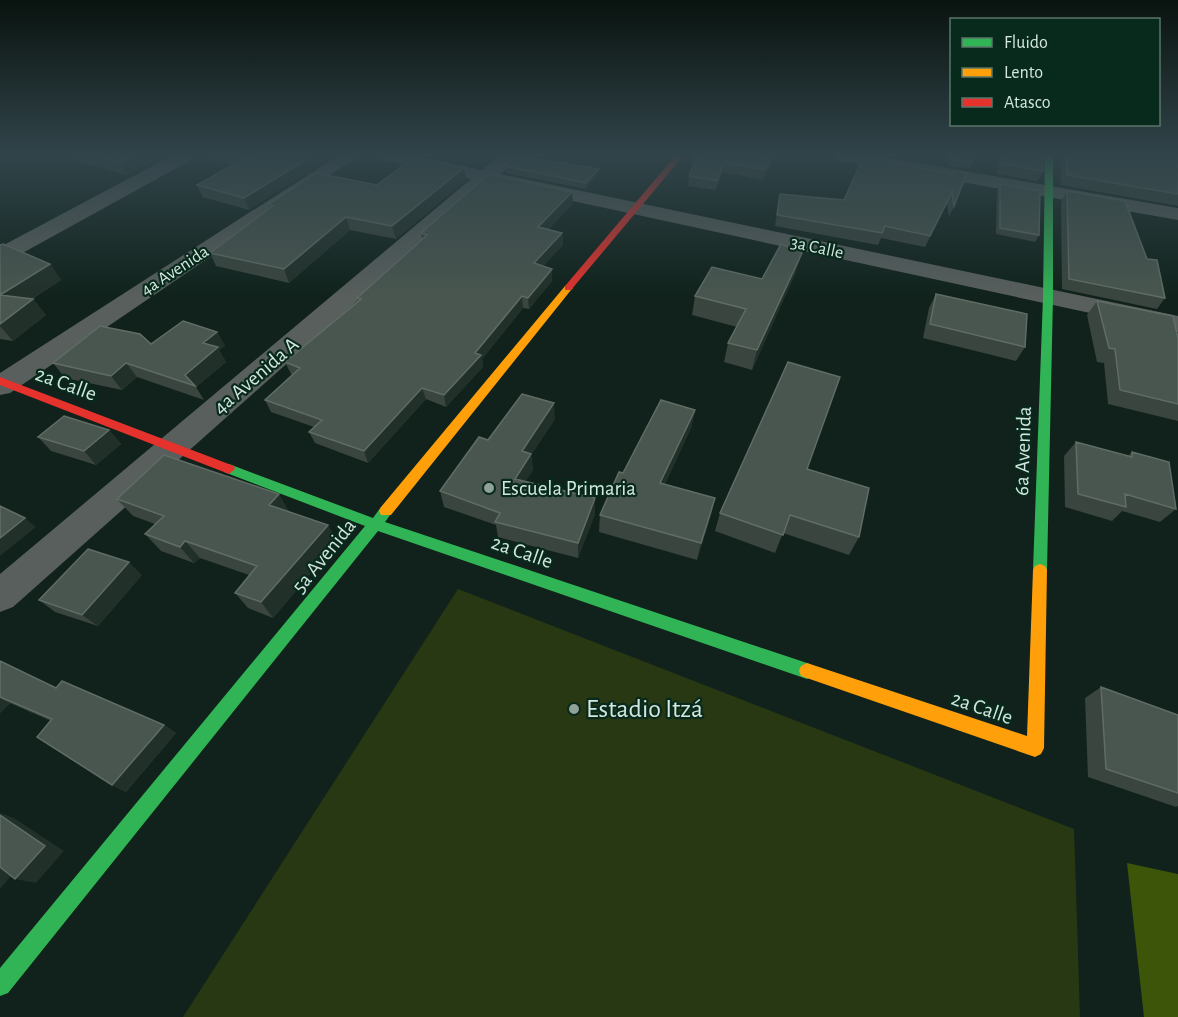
<svg xmlns="http://www.w3.org/2000/svg" width="1178" height="1017" font-family="'Alegreya Sans',sans-serif">
  <style>
    .green { fill: #283812 }
    .forest { fill: #3c5508 }
    .lines { fill: none; stroke-linecap: round; stroke-linejoin: round }
    .street { fill: #585f5d; fill-rule: evenodd }
    .fast { fill: #30b455; fill-rule: evenodd }
    .slow { fill: #ff9f0a; fill-rule: evenodd }
    .jam { fill: #e5322d; fill-rule: evenodd }
    .wall { fill: #39453e }
    .shaded-wall { fill: #213029 }
    .building { fill: #49564f; stroke: #5f6d65; stroke-width: 1.5 }
    .poi-dot { fill: #8fa199; stroke: #082a1d; stroke-width: 2 }
    .labels { text-anchor: middle; dominant-baseline: central; stroke-width: 4.5; stroke-linejoin: round; paint-order: stroke }
    .far-street-label { font-size: 18px; fill: #d4e6dd; stroke: #082a1d }
    .street-label { font-size: 21px; fill: #d4e6dd; stroke: #082a1d }
    .poi-label { font-size: 21px; fill: #d4e6dd; stroke: #082a1d; text-anchor: start }
    .near-poi-label { font-size: 26px; fill: #d4e6dd; stroke: #082a1d; text-anchor: start }
  </style>
  <rect width="100%" height="100%" fill="#10221b"/>
  <path class="green" d="M458 589 1074 829 1080 1017H183Z"/>
  <path class="forest" d="M1127 863 1178 874V1017H1144Z"/>
  <g class="lines">
    <path class="street" d="M173 155H195L193 159 8 261 0 263V247Z
      M339 155H360L10 393 0 395V373Z
      M376 155H410L482 170 500 155H520L501 174 1178 316V332L490 183 13 607 0 612V574L471 179 378 159Z
      M833 155H872L1178 208V220L842 161 835 159Z"/>
    <path class="fast" d="M1045 155H1053V297L1047 570 1045 574 1040 576 1035 574 1033 570 1043 297Z
      M229 464 373 518 381 507H391L393 511 385 522 807 663 813 666 815 671 813 676 807 679 378 531 8 993 0 996V968L365 526 224 472 223 469 224 466Z"/>
    <path class="slow" d="M568 285 573 288 571 290 391 515H381L379 511 381 507 565 286Z
      M1040 564 1045 566 1047 570 1044 748 1041 754 1035 757 801 676 799 671 801 666 807 663 1027 736 1033 570 1035 566Z"/>
    <path class="jam" d="M676 155H684L571 290H565V286Z
      M0 377 234 466 235 469 229 474 224 472 0 385Z"/>
  </g>
  <path class="wall" d="M57 155H166L127 175Z
    M195 155H335L249 210 203 197 197 185 233 165 196 157Z
    M696 155H776L763 180 723 172 716 190 688 186 689 176 692 167 693 158Z
    M948 155H975L969 169 948 166Z
    M998 155H1043V171L1037 181 997 174Z
    M1060 155H1178V206L1061 185Z
    M505 166 598 176 586 189 506 173Z
    M464 168 466 180 396 239 350 230 289 283 216 266 210 253 270 208 269 204Z
    M952 171 954 206 949 217 947 203 925 247 881 238 878 245 775 226 780 194 844 200 951 174Z
    M1000 184 1039 235 1035 242 996 234 997 190Z
    M1067 191 1147 259 1165 298 1157 309 1062 289 1061 202Z
    M573 203 548 230 562 233 563 245 543 266 552 281 529 309 523 308 482 359 483 367 446 407 426 399 368 463 315 443 309 432 314 427 271 412 265 400 292 375 291 374 285 362 358 302 357 298 422 239 421 233Z
    M0 245 50 264 61 280 32 299H33L46 315 13 341 0 339Z
    M796 272 752 370 724 362 728 343 737 327 692 315 695 296 762 279Z
    M936 294 1025 347 1016 361 923 338 929 308Z
    M1097 301 1178 338V421L1108 404 1104 363 1097 362 1087 315Z
    M217 332 225 346 219 350 226 362 196 387 204 400 137 377 122 390 65 378 53 363Z
    M695 410 691 428 665 484 715 498 711 515 697 560 599 532 600 515 623 473Z
    M555 419 531 455 533 470 525 481 595 514 578 558 498 537 496 525 444 507 440 491 488 440Z
    M109 430 121 444 96 465 51 451 38 437Z
    M1076 442 1128 456 1132 452 1176 509 1160 522 1122 511 1112 521 1065 507 1064 456Z
    M807 469 859 537 849 555 783 533 775 553 715 531 720 513Z
    M117 499 289 511V512L338 541 273 618 248 608 235 593 249 575 200 558 194 563 161 551 145 534 155 524 133 516Z
    M142 575 98 626 55 612 39 600Z
    M0 661 56 688 164 725 176 733 126 792 112 785 51 721 10 703 0 713Z
    M1101 687 1178 715V806L1176 807 1088 777 1085 698Z"/>
  <path class="shaded-wall" d="M138 155H166L127 175 120 163Z
    M314 155H335L249 210 244 198Z
    M773 155H776L763 180 765 170Z
    M724 163 723 172 716 190 717 181Z
    M464 168 466 180 396 239 392 226Z
    M599 169 598 176 586 189V183Z
    M572 192 573 203 539 239 538 227Z
    M346 217 350 230 289 283 284 269Z
    M562 233 563 245 535 275 534 263Z
    M802 253 796 272 752 370 757 350Z
    M50 264 61 280 12 311 0 297V295Z
    M552 269V281L529 309 528 298Z
    M522 296 523 308 482 359 483 367 446 407 444 395 475 353Z
    M33 299 46 315 13 341 0 326V324Z
    M217 332 225 346 219 350 226 362 196 387 185 375 203 343Z
    M126 363 137 377 122 390 111 376Z
    M422 388 426 399 368 463 364 451Z
    M554 403 555 419 531 455 533 470 517 495 515 479 522 451Z
    M695 410 691 428 658 500 660 483Z
    M109 430 121 444 96 465 84 451Z
    M279 494 289 511 279 522 269 505Z
    M595 498V514L578 558V543Z
    M715 498 711 515 697 560 701 543Z
    M25 518 36 527 0 556V538Z
    M328 525 338 541 273 618 261 602Z
    M185 541 200 558 194 563 180 547Z
    M129 562 142 575 98 626 82 615Z
    M0 698 10 703 0 713Z
    M164 725 176 733 126 792 112 785Z
    M0 813 14 818 64 851 36 883 15 879Z
    M0 865 17 869 0 889Z"/>
  <path class="building" d="M89 155H138L120 163Z
    M230 155H314L244 198 197 185 246 158Z
    M516 155 599 169 586 183 505 166Z
    M696 155H773L765 170 724 163 717 181 689 176 697 158H693Z
    M951 155H975L972 163 951 159Z
    M1002 155H1043V171L1002 164Z
    M1066 155H1178V194L1067 175Z
    M414 157 464 168 392 226 346 217 284 269 210 253 273 206 269 204 316 173 377 185Z
    M863 158 952 174V171L967 173 954 206 952 192 930 236 885 226 882 233 777 215 780 194 844 200Z
    M489 174 572 192 538 227 562 233 534 263 552 269 528 298 522 296 475 353 481 355 444 395 422 388 364 451 309 432 322 420 265 400 300 368 285 362 361 299 357 298 427 235 421 233Z
    M1000 184 1040 191 1039 235 1000 228Z
    M1067 191 1125 201 1147 259 1157 260 1165 298 1069 279Z
    M3 244 50 264 0 295V245Z
    M781 244 802 253 757 350 728 343 746 309 695 296 712 267 762 279Z
    M936 294 1027 314 1025 347 930 324Z
    M0 295 33 299 0 324Z
    M1097 301 1173 316 1178 338V404L1120 390 1115 349 1109 348Z
    M183 321 217 332 203 343 218 347 185 375 195 386 126 363 111 376 53 363 100 326 140 334 151 344Z
    M788 362 840 377 807 469 869 488 859 537 790 515 783 535 720 513Z
    M522 394 554 403 522 451 531 454 515 479 595 498 578 543 495 522 500 513 440 491 479 437 488 440Z
    M661 400 695 410 660 483 715 498 701 543 600 515 619 472 623 473Z
    M64 416 109 430 84 451 38 437Z
    M1076 442 1132 457V452L1169 462 1176 509 1125 494 1126 507 1078 494Z
    M164 455 279 494 269 505 328 525 261 602 235 593 257 566 185 541 180 547 145 534 164 516 117 499Z
    M0 506 25 518 0 538Z
    M88 549 129 562 82 615 39 600Z
    M0 661 56 688 62 681 164 725 112 785 37 737 52 719 0 697Z
    M1101 687 1178 715V793L1106 769Z
    M0 815 45 846 15 879 0 867Z"/>
  <linearGradient id="sky" x2="0" y2="1"><stop stop-color="#09130f"/><stop offset="0.52" stop-color="#31444a"/><stop offset="1" stop-color="#31444a" stop-opacity="0"/></linearGradient>
  <rect width="1178" height="297" fill="url(#sky)"/>
  <g class="poi-dot">
    <circle cx="489" cy="488" r="6"/>
    <circle cx="574" cy="709" r="6"/>
  </g>
  <g class="labels">
    <g class="far-street-label">
      <text transform="translate(817 248) rotate(12)">3a Calle</text>
      <text transform="translate(175 271) rotate(-33)">4a Avenida</text>
    </g>
    <g class="street-label">
      <text transform="translate(256 376) rotate(-41)">4a Avenida A</text>
      <text transform="translate(66 384) rotate(20)">2a Calle</text>
      <text transform="translate(1023 451) rotate(-88)">6a Avenida</text>
      <text transform="translate(522 552) rotate(19)">2a Calle</text>
      <text transform="translate(324 556) rotate(-51)">5a Avenida</text>
      <text transform="translate(982 708) rotate(19)">2a Calle</text>
    </g>
    <g class="poi-label">
      <text x="501" y="488">Escuela Primaria</text>
    </g>
    <g class="near-poi-label">
      <text x="586" y="709">Estadio Itzá</text>
    </g>
  </g>
  <rect x="950" y="18" width="210" height="108" fill="#082a1d" stroke="#5a756a" stroke-width="1.5"/>
  <rect x="962" y="38" width="30" height="9" fill="#30b455" stroke="#5a756a" stroke-width="1.5"/>
  <text x="1004" y="48" font-size="18" fill="#d4e6dd">Fluido</text>
  <rect x="962" y="68" width="30" height="9" fill="#ff9f0a" stroke="#5a756a" stroke-width="1.5"/>
  <text x="1004" y="78" font-size="18" fill="#d4e6dd">Lento</text>
  <rect x="962" y="98" width="30" height="9" fill="#e5322d" stroke="#5a756a" stroke-width="1.5"/>
  <text x="1004" y="108" font-size="18" fill="#d4e6dd">Atasco</text>
</svg>
